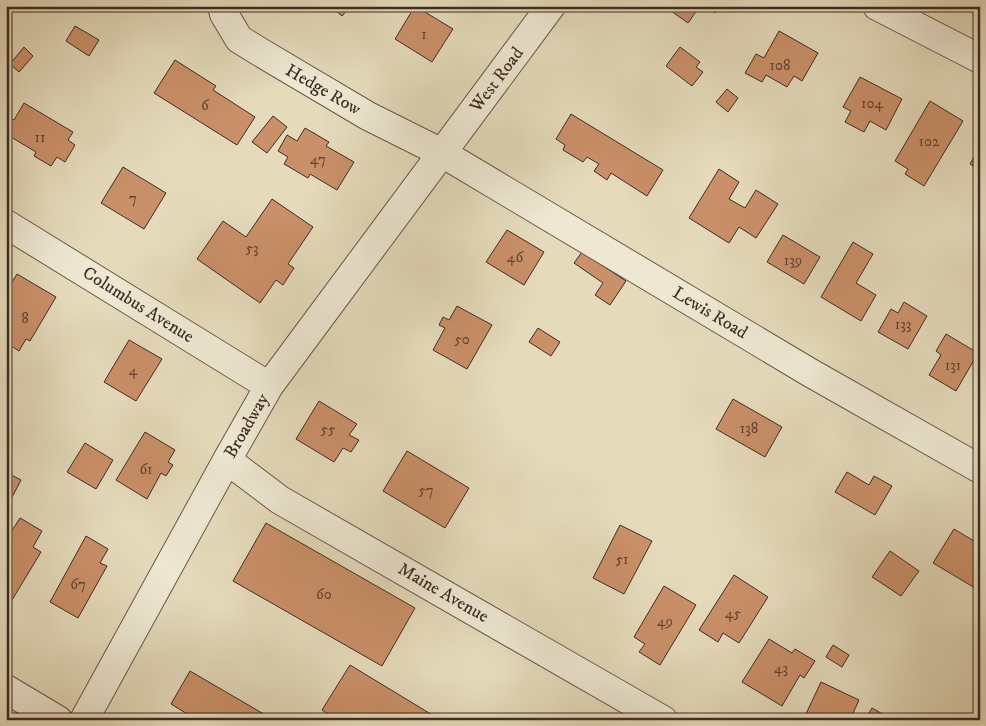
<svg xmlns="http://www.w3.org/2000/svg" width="986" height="726" font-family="'IM FELL DW Pica',serif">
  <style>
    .building { fill: #ca9069; stroke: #3f2b23 }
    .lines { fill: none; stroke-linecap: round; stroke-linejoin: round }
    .minor-casing { stroke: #685749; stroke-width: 30 }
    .minor { stroke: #eee8d3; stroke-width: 28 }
    .labels { text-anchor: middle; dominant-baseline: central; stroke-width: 4.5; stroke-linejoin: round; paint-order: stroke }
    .number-label { font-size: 15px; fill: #624434 }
    .street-label { font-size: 18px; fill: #3f2b23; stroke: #eee8d3 }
  </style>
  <rect width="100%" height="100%" fill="#e5dbbb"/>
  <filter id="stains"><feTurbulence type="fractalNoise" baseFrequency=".004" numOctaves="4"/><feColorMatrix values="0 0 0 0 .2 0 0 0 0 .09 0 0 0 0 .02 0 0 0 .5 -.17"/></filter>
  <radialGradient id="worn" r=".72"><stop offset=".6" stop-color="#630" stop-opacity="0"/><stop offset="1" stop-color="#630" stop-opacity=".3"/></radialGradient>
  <path class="building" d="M330 6H351L342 16Z
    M415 6 453 29 432 62 395 39Z
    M664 6H700L688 23Z
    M705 6H720L715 13Z
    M75 26 99 40 89 56 66 41Z
    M779 31 818 53 802 81 794 76 787 87 766 75 762 82 745 73 756 54 764 58Z
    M24 47 33 56 19 72 10 64Z
    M680 47 700 62 696 67 703 72 692 86 666 66Z
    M175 60 216 86 213 90 255 117 237 145 154 93Z
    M860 77 902 99 886 130 870 121 864 132 845 122 851 111 843 107Z
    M727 89 738 98 728 112 716 102Z
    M930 101 963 121 924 186 905 174 908 169 895 161Z
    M24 103 73 132 68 140 75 145 65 162 57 157 51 166 34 156 36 152 6 134V116L14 120Z
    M571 114 663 170 647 196 611 173 607 180 594 171 599 164 587 157 583 162 563 150 565 145 556 139Z
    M273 116 287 127 267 153 252 142Z
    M305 128 329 142 326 146 354 162 337 190 310 174 308 178 284 164 288 157 278 151 287 135 297 141Z
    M980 147V170L970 164Z
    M123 167 166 193 144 229 101 203Z
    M719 169 739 182 729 199 745 208 756 190 778 204 756 238 739 227 729 243 689 218Z
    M272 199 313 227 288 264 294 268 283 285 276 280 260 303 197 259 223 221 246 237Z
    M507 230 544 252 524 285 486 262Z
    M783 235 820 257 804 284 767 262Z
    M853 242 873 254 856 283 876 295 861 321 821 297Z
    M582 252 626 281 610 305 595 295 603 283 574 263Z
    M17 274 56 297 30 341 26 339 19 351 6 343V292Z
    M904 302 927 316 908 349 878 332 891 309 898 313Z
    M457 306 492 325 467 369 433 350 445 328 439 325 443 317 449 320Z
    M538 328 560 342 551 356 529 342Z
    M946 334 978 353 956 391 929 375 941 355 936 351Z
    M129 340 162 359 136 401 104 382Z
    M733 399 782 427 765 457 716 429Z
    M319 401 357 424 349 435 359 440 351 452 343 448 334 462 296 439Z
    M145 432 175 450 168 462 173 465 166 476 161 473 147 499 116 480Z
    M85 443 113 460 96 489 67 472Z
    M407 451 469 488 445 528 383 491Z
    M6 472 21 480 7 507H6Z
    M847 472 869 485 874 476 892 486 875 515 835 492Z
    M20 518 42 531 33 547 41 552 6 610V540Z
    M266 523 415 608 382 666 233 581Z
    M620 525 652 541 624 594 593 578Z
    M954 529 979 544 980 542V591L933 563Z
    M86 536 108 549 100 563 107 566 78 618 50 602Z
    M890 551 919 571 901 596 872 577Z
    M734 575 768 597 739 643 723 633 718 642 699 630Z
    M664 586 696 605 660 665 639 652 645 644 634 637Z
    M769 639 792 653 795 649 815 661 804 678 800 675 782 706 742 682Z
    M833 645 849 655 842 667 826 657Z
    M350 665 434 716 432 720H337L322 710Z
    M190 671 274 720H197L171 704Z
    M821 682 859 700 850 720H812L805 716Z
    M872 708 893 720H865Z"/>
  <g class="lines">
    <g class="minor-casing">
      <path id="minor" d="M222 6 224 14 239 39 260 52 368 116 442 153 809 372 980 469
        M877 6 980 59
        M6 224 269 386
        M227 460 280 500 663 720
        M6 689 58 720
        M84 720 227 460 269 386 551 6"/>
    </g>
    <use href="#minor" class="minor"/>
  </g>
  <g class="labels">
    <g class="number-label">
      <text x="424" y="34">1</text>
      <text x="780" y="65">108</text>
      <text x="872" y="103">104</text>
      <text x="205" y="105">6</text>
      <text x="40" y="137">11</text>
      <text x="929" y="141">102</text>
      <text x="318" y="159">47</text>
      <text x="133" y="198">7</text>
      <text x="252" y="248">53</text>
      <text x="515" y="257">46</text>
      <text x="793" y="260">139</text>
      <text x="25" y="318">8</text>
      <text x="903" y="324">133</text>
      <text x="462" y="339">50</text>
      <text x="953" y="365">131</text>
      <text x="133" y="370">4</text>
      <text x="749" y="428">138</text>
      <text x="328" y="429">55</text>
      <text x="146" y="469">61</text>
      <text x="426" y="490">57</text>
      <text x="622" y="559">51</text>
      <text x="78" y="584">67</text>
      <text x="324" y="594">60</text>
      <text x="733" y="613">45</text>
      <text x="665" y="621">49</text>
      <text x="781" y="668">43</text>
    </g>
    <g class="street-label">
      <text transform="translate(497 80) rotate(-53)">West Road</text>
      <text transform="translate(323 90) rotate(30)">Hedge Row</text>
      <text transform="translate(138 305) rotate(32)">Columbus Avenue</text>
      <text transform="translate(710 313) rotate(31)">Lewis Road</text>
      <text transform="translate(247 426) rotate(-60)">Broadway</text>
      <text transform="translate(443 593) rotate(30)">Maine Avenue</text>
    </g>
  </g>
  <rect width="986" height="726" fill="none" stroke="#e5dbbb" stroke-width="25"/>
  <rect x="8" y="8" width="971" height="711" fill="none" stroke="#3f2b23" stroke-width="2.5"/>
  <rect x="12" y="12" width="961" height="701" fill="none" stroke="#3f2b23"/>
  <rect width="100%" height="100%" filter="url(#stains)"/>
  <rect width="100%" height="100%" fill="url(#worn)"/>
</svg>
